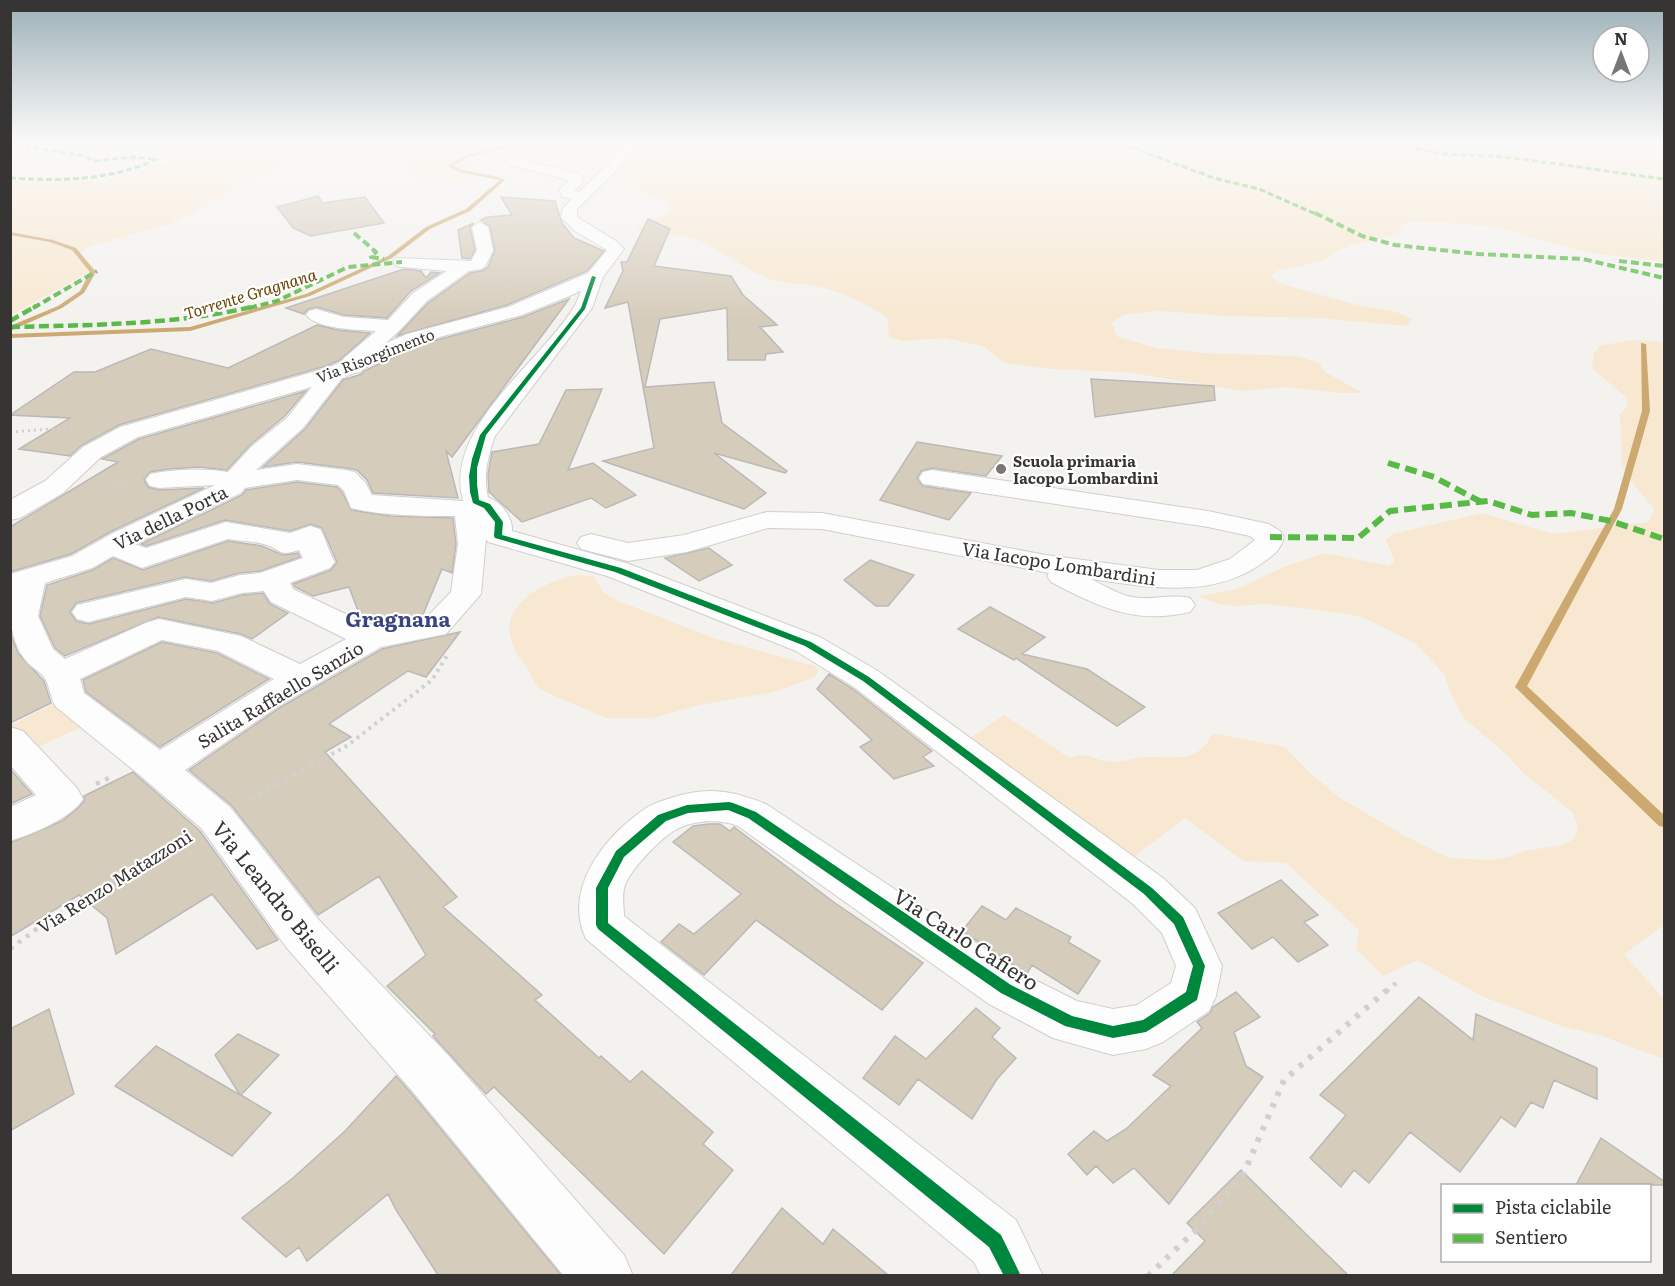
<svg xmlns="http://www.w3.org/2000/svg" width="1675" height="1286" font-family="Literata,serif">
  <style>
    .green { fill: #f8e8d1 }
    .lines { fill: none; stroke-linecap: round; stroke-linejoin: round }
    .stream { fill: #cca970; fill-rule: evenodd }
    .building { fill: #d6ccbb; stroke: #bab9b7; stroke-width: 1.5 }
    .minor-casing { stroke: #d0cfcc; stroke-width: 2 }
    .major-casing { stroke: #d0cfcc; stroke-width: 2 }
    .path-far3 { stroke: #d1d0d0; stroke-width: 3; stroke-dasharray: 2 4; stroke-linecap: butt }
    .path-far2 { stroke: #d1d0d0; stroke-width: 4; stroke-dasharray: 3 4.5; stroke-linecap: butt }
    .path-far1 { stroke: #d1d0d0; stroke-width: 4.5; stroke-dasharray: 4 6; stroke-linecap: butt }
    .path { stroke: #d1d0d0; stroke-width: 6; stroke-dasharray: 4.5 8; stroke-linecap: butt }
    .minor { fill: #fdfdfd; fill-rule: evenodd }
    .major { fill: #fdfdfd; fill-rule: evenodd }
    .quiet-far3 { stroke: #58b947; stroke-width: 3; stroke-dasharray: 6 3; stroke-linecap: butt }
    .quiet-far2 { stroke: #58b947; stroke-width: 4; stroke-dasharray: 8 4; stroke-linecap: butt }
    .quiet-far1 { stroke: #58b947; stroke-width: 4.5; stroke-dasharray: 10 4.5; stroke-linecap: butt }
    .quiet { stroke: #58b947; stroke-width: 6; stroke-dasharray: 12 6; stroke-linecap: butt }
    .cycleway-casing { stroke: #fff; stroke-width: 4 }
    .cycleway { fill: #00873e; fill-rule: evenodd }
    .poi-dot { fill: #797775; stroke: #fff; stroke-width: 2 }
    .labels { text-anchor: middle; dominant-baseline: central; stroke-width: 4.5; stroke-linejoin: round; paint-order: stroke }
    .far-street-label { font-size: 15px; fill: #373533; stroke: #fff }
    .far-poi-label { font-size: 15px; font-weight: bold; fill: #373533; stroke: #fff; text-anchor: start }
    .far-water-label { font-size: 16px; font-style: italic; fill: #684604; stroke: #fff }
    .street-label { font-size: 18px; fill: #373533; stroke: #fff }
    .quarter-label { font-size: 21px; font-weight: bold; fill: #3a447f; stroke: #fff }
    .near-street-label { font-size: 21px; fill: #373533; stroke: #fff }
  </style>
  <rect width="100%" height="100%" fill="#f4f2ef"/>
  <path class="green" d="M213 140H258L248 149 327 144 328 150 241 181 227 194 170 224 91 246 79 253 93 270 11 315V181C53 183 104 184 145 170 159 165 176 160 189 153 197 147 203 143 213 140Z
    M494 140H571C539 155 509 144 475 162L473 182 466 183 419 177 401 165 408 158 464 151Z
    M642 140H1664V262L1584 252 1499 228 1441 222 1408 221 1400 229 1402 234C1382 238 1337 245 1325 261L1276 271 1271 276 1279 283 1353 304 1397 312 1413 319 1406 326 1318 318 1226 316 1159 311 1123 315 1111 323 1118 337 1157 348 1204 353 1295 356 1318 362 1325 372 1363 393H1338L1287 387 1242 391 1126 372 1051 369 1005 363 983 346 944 338 902 341 889 337 887 317C863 302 838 290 810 285 799 283 788 284 777 281 745 273 722 247 691 238 671 232 656 239 636 229L670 211 668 203 636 190 617 178Z
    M1630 340 1664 342V925L1624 954 1664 999V1059L1599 1035 1564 1027 1481 996 1418 960 1383 976 1356 949 1359 930 1286 863 1243 861 1185 818 1130 860 970 738 1004 715 1070 758C1091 751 1088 758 1106 761 1119 764 1135 757 1148 757 1177 757 1198 763 1213 733L1285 747 1309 772 1340 798 1407 837 1449 858 1490 860 1510 857 1524 851 1561 845 1574 839 1578 826 1572 812 1520 770 1508 756 1464 718 1452 696 1444 674 1415 643 1367 619 1349 614 1265 604 1235 606 1219 604 1198 596 1237 589 1284 567 1324 553 1389 566 1395 562 1386 540 1392 534 1483 513 1553 534 1648 522 1654 510C1646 496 1627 480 1623 468 1619 451 1623 432 1619 415L1626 408 1628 399 1592 368 1594 353 1600 346Z
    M577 575 593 576 604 593 616 600 713 638 815 666 819 669 815 677 774 692 700 705 652 718H606L541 690C533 683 532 676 527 667 524 663 520 660 518 656 516 654 509 633 509 630 510 597 550 580 577 575Z
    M60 701 92 722 27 752 11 733V725Z"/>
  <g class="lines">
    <path class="stream" d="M529 140H536L469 157 453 166C469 175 489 172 505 180L470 211 430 229 392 258 310 296 190 331 10 338V334L190 327 306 294 388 256 426 227 466 209 500 180 460 172 449 167V165L467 155Z
      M10 232 53 240 76 248 96 272 84 293 62 308 10 331V326L58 306 80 291 90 272 72 250 50 242 10 235Z
      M1641 343 1646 344 1650 411 1622 509 1527 686 1664 815V827L1659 826 1515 687 1614 509 1642 411Z"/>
  </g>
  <path class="building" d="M318 196 323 203 365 197 384 223 311 236 293 228 277 207Z
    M501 197 555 201 562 223 574 238 604 251 587 271 507 305 397 336 428 303 470 273 482 271 488 267 495 250 490 227 481 220 487 217 512 215Z
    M648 219 670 229 654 266 731 276 743 295 777 325 760 327 783 352 766 354 765 360H728L727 308 660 319 645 387 714 382 722 423 787 471 785 473 714 453 766 493 744 509 603 461 654 448 628 302 605 308 623 271 621 262H627Z
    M474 223 470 227 475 250 470 259 462 258 458 230Z
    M404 269 421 271 426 278 431 272 440 273 411 291 387 318 344 315 317 307 308 309 304 314 286 308Z
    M569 299 452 457 446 451 458 498 373 493 367 480 357 470 346 468 297 462 263 467 305 429 343 380 362 374 364 371 422 344 523 317Z
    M317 325 338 330 370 333 340 360 326 366 119 425 82 445 70 456 19 449 70 418 10 415 74 372H95L151 349 228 368Z
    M1091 379 1214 386 1215 400 1095 417Z
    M602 389 568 470 593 463 636 495 606 508 591 498 522 522 489 492 488 474 492 452 539 444 566 390Z
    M306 391 285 416 250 445 227 470 199 467 169 469 150 472 144 479 148 487 159 490 204 488 114 530 71 554 10 572V527L118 462 102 459 139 439Z
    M917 442 948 447 1002 456 986 476 932 468 921 471 917 479 923 486 971 493 949 520 880 500Z
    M297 482 337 487 342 492 351 510 389 516 453 518 456 544 452 573 442 569 422 617 375 626 361 619 349 587 313 596 295 587 293 584 331 570 337 562 322 528 311 524 290 531 225 520 146 546 141 544 242 495 246 490Z
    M228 541 262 546 283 555 298 553 300 557 260 571 239 573 211 581 185 577 76 603 70 612 76 621 89 624 186 599 213 603 242 595 263 593 270 604 288 613 252 639 241 634 158 617 65 656 55 648 40 616 47 585 93 570 113 558 143 570Z
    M709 548 732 565 699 581 665 558Z
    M870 560 914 575 888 606H876L844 580Z
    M990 607 1045 637 1022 654 1087 669 1145 707 1117 726 1016 658 1014 660 958 629Z
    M10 632 18 653 44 681 51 703 10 723Z
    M460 632 426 677 408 671 329 724 351 737 325 752 457 897 443 907 542 995 535 1000 599 1058 601 1056 630 1082 642 1071 713 1132 703 1144 733 1170 664 1254 494 1087 486 1094 433 1036 435 1034 387 986 426 955 379 876 318 915 232 806 189 770 281 707 382 649Z
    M162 642 217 653 269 679 160 747 86 692 83 680Z
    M829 674 853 689 932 751 923 757 934 766 894 779 860 747 872 740 817 689Z
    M10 769 32 794 10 804Z
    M133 772 200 831 278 940 257 949 212 894 116 954 107 918 79 895 10 937V843L62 821 79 807 85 800 84 796Z
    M709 824H720L730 831 734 827 835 903 923 963 882 1010 756 920 704 975 661 942 679 924 694 934 741 894 673 842 693 826Z
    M1281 880 1318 915 1304 922 1328 945 1298 962 1273 937 1252 949 1218 913Z
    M982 906 1006 920 1016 908 1071 937 1068 942 1100 961 1078 994 1032 965 1027 974 1024 972 962 931Z
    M1236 992 1260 1017 1234 1032 1246 1066 1263 1077 1169 1204 1134 1168 1113 1183 1096 1166 1087 1175 1068 1154 1094 1131 1107 1141 1126 1129 1171 1086 1153 1075 1202 1028 1197 1022 1210 1013 1213 1007Z
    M1419 997 1473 1040 1476 1014 1597 1068V1099L1554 1080 1543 1108 1531 1102 1515 1127 1501 1117 1460 1172 1410 1132 1369 1183 1354 1170 1341 1187 1310 1158 1346 1115 1320 1095Z
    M976 1008 1000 1028 992 1037 1016 1058 997 1079 972 1119 918 1079 899 1105 863 1078 895 1036 926 1059Z
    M49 1009 74 1094 10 1131V1029Z
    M238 1034 279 1055 241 1095 271 1113 232 1156 115 1086 156 1046 240 1095 215 1055Z
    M396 1076 411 1093 561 1275H438L396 1210 388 1194 307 1261 299 1247 286 1257 242 1218 293 1178 345 1131Z
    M1601 1138 1665 1182V1185H1576Z
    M1241 1170 1310 1238 1348 1275H1172L1205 1241 1187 1223Z
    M782 1208 823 1244 833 1229 888 1275H731Z"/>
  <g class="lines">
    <g class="minor-casing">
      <path id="minor" d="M512 157 579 174 584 181 574 191 586 193 588 196 581 200 563 197 559 190 569 180 507 164 506 161 507 158Z
        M480 222 488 227 493 250 486 265 482 269 469 271 427 301 400 330 363 364 361 372 353 373 345 372 341 363 344 358 376 331C359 330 316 329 306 315L309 311 316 309 344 317 388 320 413 293 447 271 402 267 396 266 393 262 396 258 471 261 477 250 472 227Z
        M594 272 600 273 603 277 592 308 495 436C488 456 483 476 488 497 501 502 513 517 512 531L629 564 820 637 878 671 1163 878 1195 908 1222 966 1216 996 1209 1011 1163 1042 1146 1049 1113 1055 1053 1038 989 1004 738 826C721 819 696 820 679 828 663 835 627 872 624 889 622 897 624 908 624 916L1016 1220 1043 1276H981L974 1262 586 939C562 888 606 835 646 808 656 802 673 797 685 794 716 787 738 793 766 804L1023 974 1077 1001 1113 1009 1137 1005 1171 983 1176 966 1162 933 1133 904 854 687 796 651 607 576 488 542 486 539 481 594 446 634 381 647 280 705 185 770 230 807 318 919 449 1056 624 1255 633 1276H564L413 1092 286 947 202 829 142 777 56 707C50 698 50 685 44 677 40 671 32 668 27 662 6 637 10 601 10 574L72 556 115 532 215 485 159 488 150 486 146 480 150 474C174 469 204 468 228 472L251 447 287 418 327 368 335 366 343 368 346 373 303 428 256 470 297 464 346 470 355 472 365 482 372 495 463 501C443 428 539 364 574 307 579 299 582 287 585 277L588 273ZM297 480 338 485 344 491 351 508C385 516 420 516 455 516L458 544 451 592 425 619 375 628 293 589 290 583 330 568 335 562C328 551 326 538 320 529L310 526 290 533 226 522 146 548 135 544 241 493 245 488ZM228 539C240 541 255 541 267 545 282 550 279 557 299 550L303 558 260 573 240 575 211 583 186 579 77 605 72 612 77 619 88 622 186 597 212 601 242 593 264 591 271 602 346 639 300 664 241 636 159 619 148 622 65 659 53 649 38 616 45 583 92 568 113 556 142 568ZM162 640 218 651 274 679 160 750 84 693 80 679Z
        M932 470 1208 511 1269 524 1280 531 1284 537C1281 549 1275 554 1265 561 1214 600 1150 587 1091 579 1107 587 1124 598 1141 598 1158 599 1173 594 1190 598L1195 605 1190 612C1135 625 1099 607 1051 582L1047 576 1049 573 822 529 768 528 687 552 628 561 581 549 577 543 581 537 591 534 628 543 684 535 767 512 822 513 1046 555 1159 570H1197L1230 559 1255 540 1250 536 1208 527 923 484 919 478 923 472Z
        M10 727 23 731 77 788 83 799C72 818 32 834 10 841V807L36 795 10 765Z"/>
    </g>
    <g class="major-casing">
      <path id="major" d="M624 140H636L622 165 577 209V216L580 219 616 241 624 249 600 281 572 295 522 315 421 342 343 378 138 437 101 457 63 493 20 518 10 520V500L45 481 83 447 120 427 327 368 407 334 508 307 588 273 607 250 575 231 561 217 563 208 612 160Z"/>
    </g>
    <path class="path-far3" d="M10 432 76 427
      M101 485 132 483"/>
    <path class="path-far2" d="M325 758 348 745 432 680 448 654"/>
    <path class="path-far1" d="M96 784 111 777
      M249 800 327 756
      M10 949 46 922 183 838
      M1386 992 1396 983"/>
    <path class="path" d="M1148 1276 1198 1228 1244 1173 1284 1080 1387 990"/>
    <use href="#minor" class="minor"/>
    <use href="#major" class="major"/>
    <path class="quiet-far3" d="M1078 140 1127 146 1214 178 1259 189 1318 215
      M1400 140C1421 158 1476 154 1503 157 1557 163 1611 172 1664 179
      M10 178C61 181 110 181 157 159L132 157 94 161 85 156 27 147 29 140"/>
    <path class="quiet-far2" d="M1315 213 1362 236 1395 245 1478 254 1583 259 1664 278
      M354 233 376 252 371 257 384 259
      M1619 261 1664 266
      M33 308 97 271
      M249 308 277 301 348 267 402 262"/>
    <path class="quiet-far1" d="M10 321 36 306
      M10 327C92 325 176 325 256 306"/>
    <path class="quiet" d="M1388 463 1434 477 1481 502
      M1270 537 1358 538 1390 511 1488 501 1532 515 1571 513 1611 521 1664 539"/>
    <g class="cycleway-casing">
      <path id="cycleway" d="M592 276 596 277 585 309 486 435 477 468V484L479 500 490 504 503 522 502 535 621 568 811 642 869 677 1152 888 1183 917 1205 966 1197 1000 1146 1032 1113 1038 1065 1026 1001 993 748 818 728 810 688 813 666 821 624 857 608 888V923L1001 1235 1021 1276H1004L989 1247 598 929 596 925V888L616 851 658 815 687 805 729 802 733 803 756 812 1011 985 1072 1016 1113 1026 1143 1020 1186 992 1193 966 1174 924 1144 894 863 681 805 646 615 572 495 538 494 536 495 522 484 508 473 503 470 492 469 476 472 459 480 435 581 308Z"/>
    </g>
    <use href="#cycleway" class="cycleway"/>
  </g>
  <linearGradient id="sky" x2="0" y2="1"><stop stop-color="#9db0b8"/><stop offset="0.44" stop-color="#faf9f8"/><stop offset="1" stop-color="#faf9f8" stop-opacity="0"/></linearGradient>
  <rect width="1675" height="320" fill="url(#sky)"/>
  <circle class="poi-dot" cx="1001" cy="469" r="6"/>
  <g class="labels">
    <g class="far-street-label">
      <text transform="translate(375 355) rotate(-21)">Via Risorgimento</text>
    </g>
    <g class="far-poi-label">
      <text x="1013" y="460">Scuola primaria<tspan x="1013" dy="17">Iacopo Lombardini</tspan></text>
    </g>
    <g class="far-water-label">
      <text transform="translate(250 293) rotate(-17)">Torrente Gragnana</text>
    </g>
    <g class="street-label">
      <text transform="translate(170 517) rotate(-26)">Via della Porta</text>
      <text transform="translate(1059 563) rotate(9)">Via Iacopo Lombardini</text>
      <text transform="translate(280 694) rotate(-31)">Salita Raffaello Sanzio</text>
      <text transform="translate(114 881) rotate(-32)">Via Renzo Matazzoni</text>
    </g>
    <g class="quarter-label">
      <text x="398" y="617">Gragnana</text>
    </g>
    <g class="near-street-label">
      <text transform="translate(277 896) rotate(51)">Via Leandro Biselli</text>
      <text transform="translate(967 938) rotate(33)">Via Carlo Cafiero</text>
    </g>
  </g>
  <rect width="1675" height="1286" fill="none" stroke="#373533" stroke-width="24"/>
  <rect x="1441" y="1184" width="210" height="78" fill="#ffffff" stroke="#afaead" stroke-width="1.5"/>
  <rect x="1453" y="1204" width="30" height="9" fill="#00873e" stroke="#afaead" stroke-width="1.5"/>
  <text x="1495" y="1214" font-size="18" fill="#373533">Pista ciclabile</text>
  <rect x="1453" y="1234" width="30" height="9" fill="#58b947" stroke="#afaead" stroke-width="1.5"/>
  <text x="1495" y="1244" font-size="18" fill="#373533">Sentiero</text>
  <g transform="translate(1621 54)"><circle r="28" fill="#ffffff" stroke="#afaead" stroke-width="1.5"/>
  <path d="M0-4.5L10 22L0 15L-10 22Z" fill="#797775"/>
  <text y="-9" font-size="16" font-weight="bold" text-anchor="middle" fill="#373533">N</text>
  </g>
</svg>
